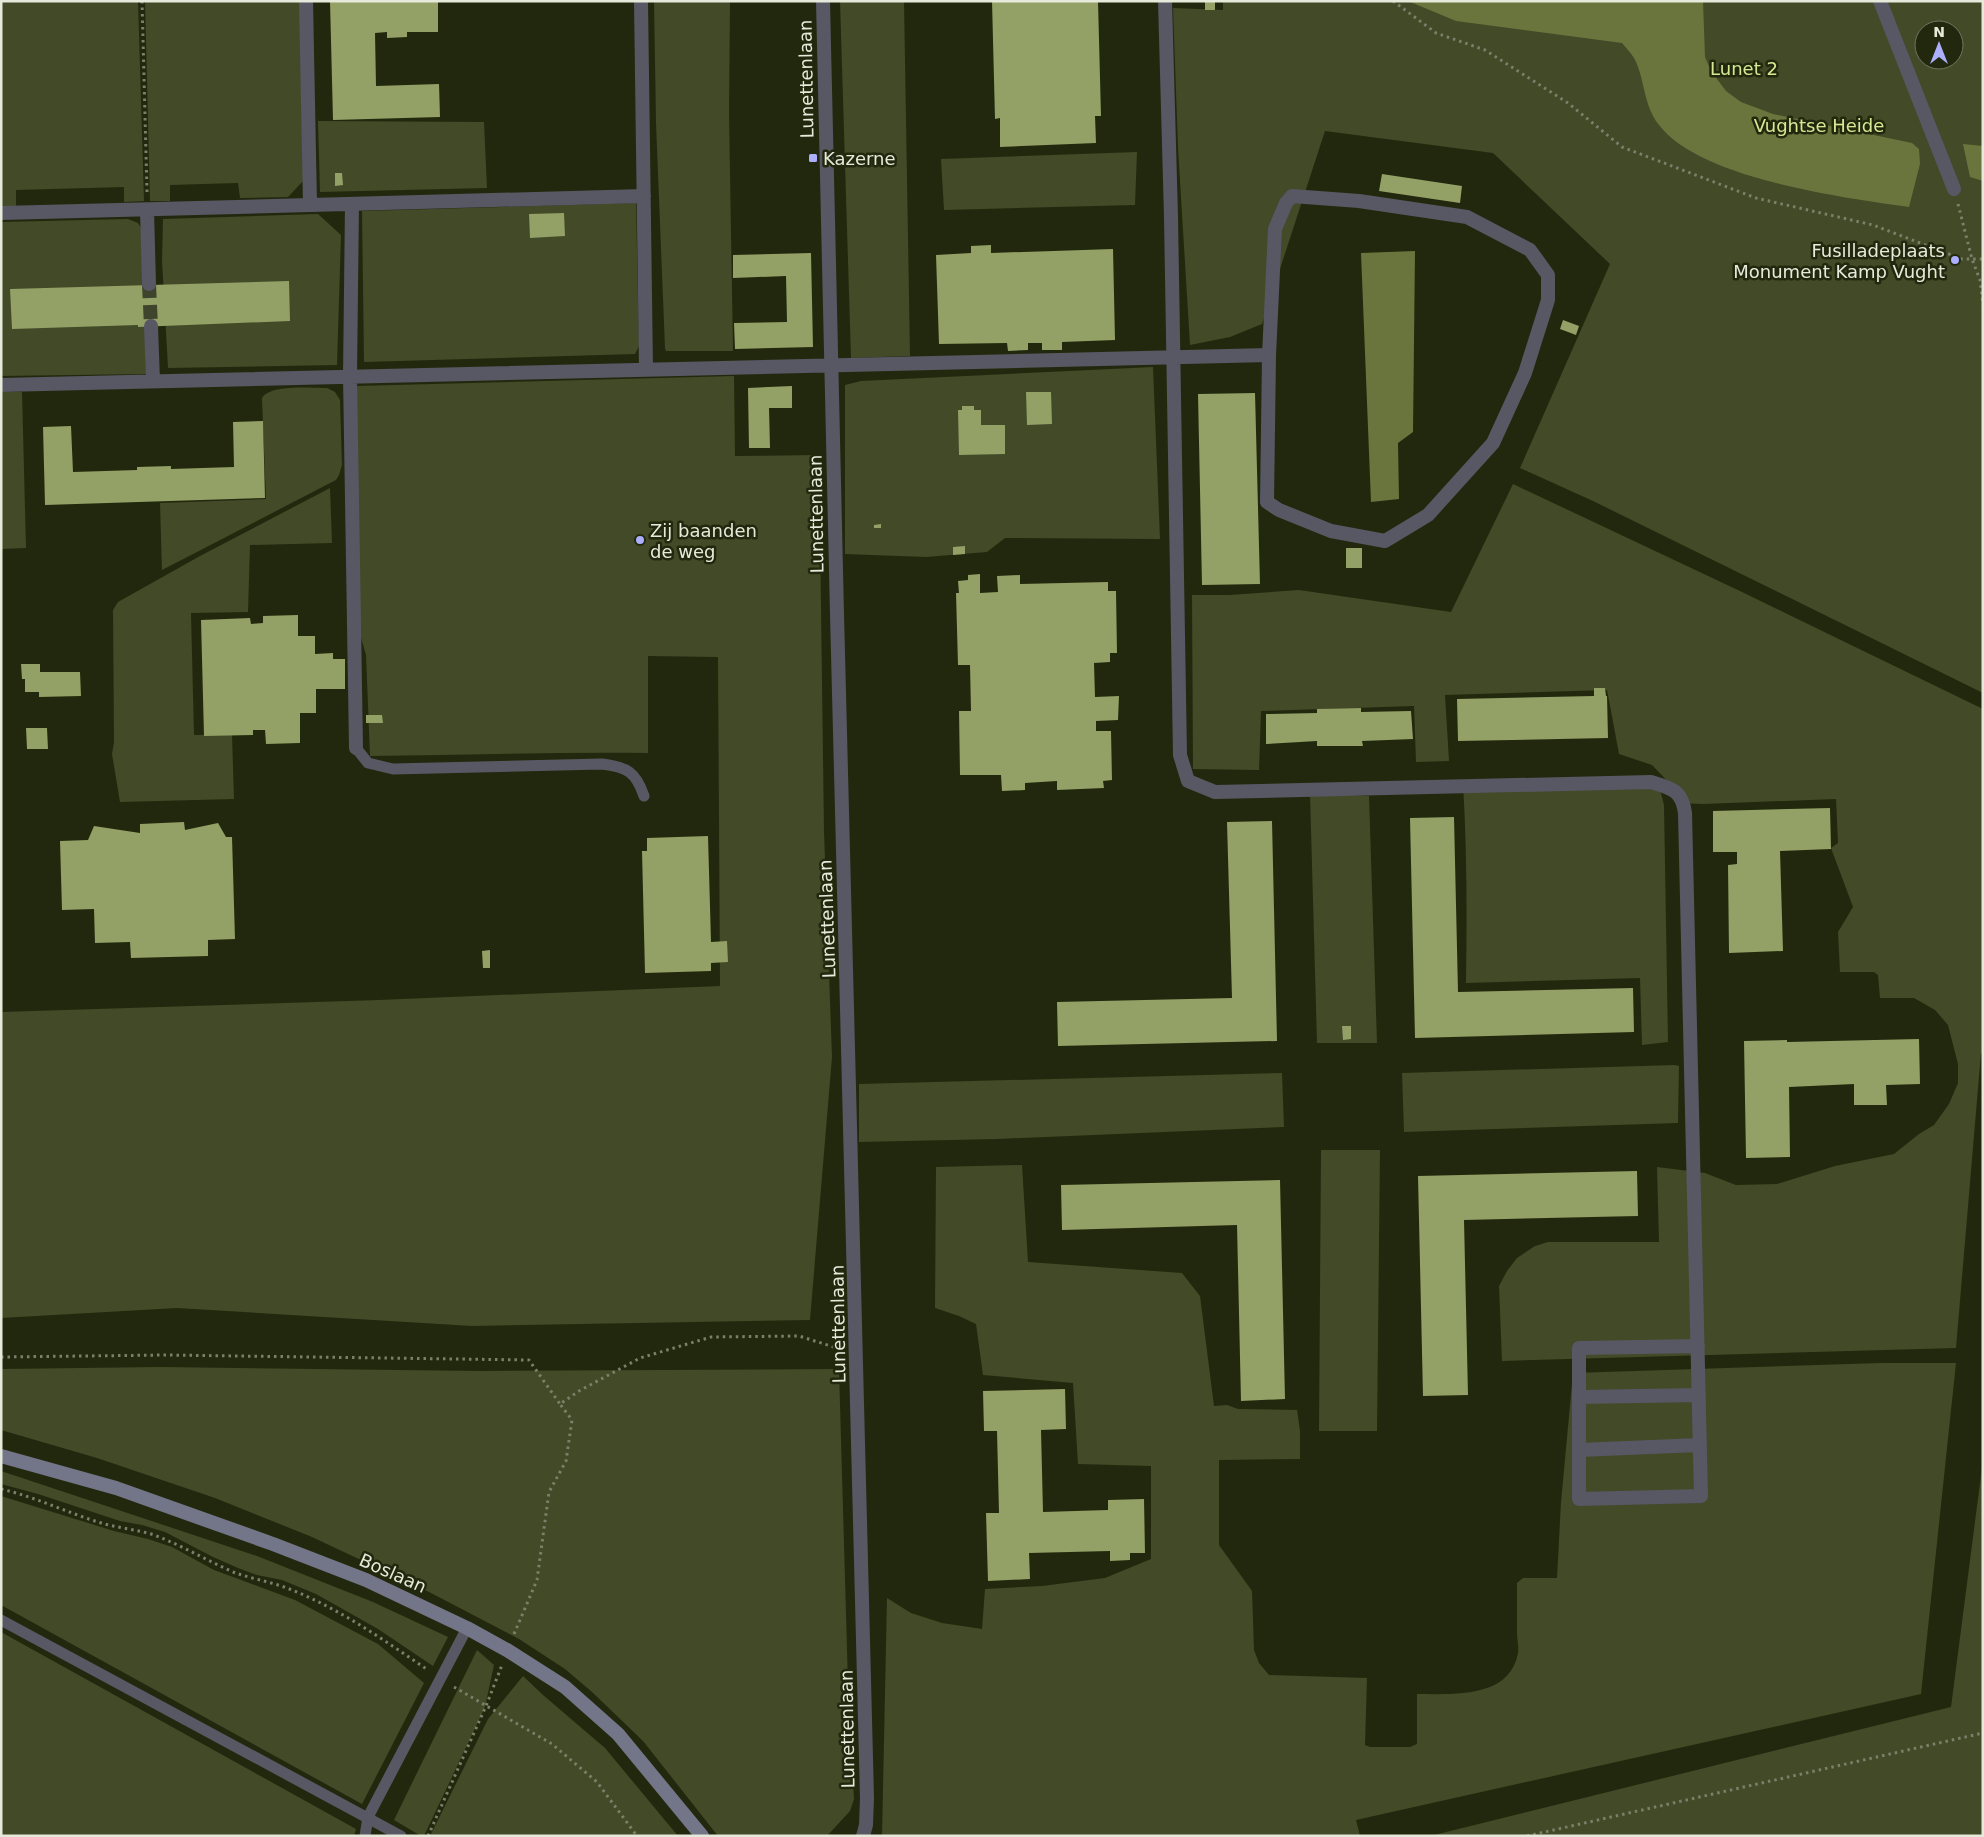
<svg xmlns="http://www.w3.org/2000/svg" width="1984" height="1837" font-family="'DejaVu Sans',sans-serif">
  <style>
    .green { fill: #424a28; fill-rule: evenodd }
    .water { fill: #69753d }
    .building { fill: #93a066 }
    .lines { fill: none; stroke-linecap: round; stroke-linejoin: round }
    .minor-tunnel { stroke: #3f452c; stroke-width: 14; stroke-dasharray: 14 7; stroke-linecap: butt }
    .path { stroke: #7b806a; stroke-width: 3; stroke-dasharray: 2.5 4; stroke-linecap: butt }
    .service { stroke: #575864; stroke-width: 11 }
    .pedestrian { stroke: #575864; stroke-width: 14 }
    .minor { stroke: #575864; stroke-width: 14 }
    .secondary { stroke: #737588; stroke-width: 14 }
    .poi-dot { fill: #acaffb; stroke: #22280d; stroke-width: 2 }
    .labels { text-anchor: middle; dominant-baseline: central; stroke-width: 5; stroke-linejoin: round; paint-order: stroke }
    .park-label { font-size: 18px; fill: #d5e893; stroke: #22280d }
    .street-label { font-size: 18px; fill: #e6eada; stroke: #22280d }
    .poi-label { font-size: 18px; fill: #e6eada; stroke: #22280d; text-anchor: start }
  </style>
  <rect width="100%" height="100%" fill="#22280d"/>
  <path class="green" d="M1 1H138L144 201 124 202V187L16 190V206H1Z
    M145 1H300L304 180 288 197 240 198 238 183 170 185V201H150Z
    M654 1H730L729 113 733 351H666L665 348 656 123Z
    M840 1H904L910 356 851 358Z
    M1223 1H1983V693L1593 501 1520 468 1610 264 1493 153 1325 131 1262 324 1230 337 1190 345 1178 148 1173 8 1223 10ZM1924 30H1954V60H1924Z
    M318 121 484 122 487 188 320 192Z
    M1137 152 1135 205 944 210 941 159Z
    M636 203 639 346 635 354 364 362 362 211Z
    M318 214 341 235 337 365 168 368 162 260 163 219Z
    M128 219 138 223 143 231 146 374 1 376V222Z
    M1153 367 1160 539 1005 538 987 552 926 557 845 554V385L861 381Z
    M734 376 735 456 819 455 824 832 832 1057 810 1320 472 1326 177 1308 1 1318V1012L379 1000 720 986 718 657 648 656V753C556 752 463 755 370 756L366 655 358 627 356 386Z
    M327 388 335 392 340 400 342 465 339 475 336 480 162 570 160 503 266 499 262 398C270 384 311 388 327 388Z
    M1 392H22L26 548 1 549Z
    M1513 484 1740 591 1983 709V1053H1981L1956 1348 1502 1361 1499 1286 1507 1271 1517 1258 1535 1246 1548 1242H1659L1657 1167 1705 1173 1736 1185 1777 1184 1835 1166 1894 1154 1919 1134 1934 1125 1949 1104 1958 1083V1064L1948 1025 1935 1010 1914 998H1880L1878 975 1874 972H1840L1838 932 1853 907 1831 848 1838 843 1836 799 1703 804 1680 803 1677 791 1652 765 1619 754 1607 690 1445 695 1449 761 1416 762 1414 706 1261 711 1259 770 1193 769 1192 595H1230L1299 590 1451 612Z
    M330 488 332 543 250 545 248 612 191 613 194 735H232L234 799 120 802 112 754 114 742 113 610 118 602 200 556Z
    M1463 784 1652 786 1661 793 1664 805 1668 1042 1642 1045 1640 978 1466 983C1467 916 1467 850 1463 784Z
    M1310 794 1369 796 1377 1043H1317Z
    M1675 1065 1679 1066 1678 1123 1404 1132 1402 1073Z
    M1282 1073 1284 1127 997 1139 859 1142V1084Z
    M1321 1150H1380L1377 1431H1319Z
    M1022 1165 1028 1262 1182 1273 1200 1296 1214 1406 1227 1405 1238 1409 1297 1410 1300 1431V1459L1219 1460V1545L1252 1591 1254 1650 1259 1663 1269 1675 1367 1678 1365 1745 1370 1747H1410L1417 1744V1694C1452 1694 1510 1699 1518 1653 1519 1647 1517 1639 1517 1633 1517 1616 1517 1600 1517 1583L1523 1578H1557L1561 1502 1573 1373 1881 1363H1956L1921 1694 1356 1820 1360 1836H882L887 1598 911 1613 942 1623 982 1629 985 1589 1042 1586 1105 1578 1151 1559V1466L1078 1464 1073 1383 983 1375 976 1324 959 1316 935 1308 936 1167Z
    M160 1367 481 1371 839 1369 849 1719 854 1799 850 1811 827 1836H718L643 1741 592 1692 565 1669 519 1639 431 1593 312 1537 215 1498 97 1458 1 1430V1369Z
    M1983 1460V1836H1430L1951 1707Z
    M1 1471 257 1556 373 1602 448 1637 433 1666 378 1629 316 1594 282 1580 257 1575 238 1568 213 1557 165 1532 142 1525 120 1521 38 1494 1 1484Z
    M1 1496 114 1531 148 1539 172 1547 214 1570 295 1600 378 1644 424 1683 362 1804 1 1605Z
    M1 1632 356 1829 354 1836H1Z
    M477 1650 494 1665 485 1707 424 1836H421L394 1820Z
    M523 1676 543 1695 605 1748 678 1836H430L488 1719Z"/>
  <path class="water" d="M1408 1H1703L1705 57 1711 71 1726 91 1741 102 1773 114 1912 143 1919 149 1920 164 1909 207C1845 198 1700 179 1659 125 1643 105 1645 78 1634 58 1631 53 1626 48 1622 43L1456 21Z
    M1963 144 1983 146V181L1970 177Z
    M1415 251 1413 432 1398 443 1399 499 1371 502 1361 253Z"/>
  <path class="building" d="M330 1H438V32H407V37L387 38V32L375 33 376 86 439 84 440 117 333 120Z
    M992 1H1098L1101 116H1095L1096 143 1000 147V118L995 119Z
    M1205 1H1215V10H1205Z
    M335 173H342L343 185 335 186Z
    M1382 174 1462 186 1460 203 1379 191Z
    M564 213 565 236 530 238 529 214Z
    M991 245V253L1113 249 1115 340 1062 342V350H1042V343H1028V350L1008 351 1007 343 939 344 936 255 971 253V246Z
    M811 253 813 347 735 349 734 323 787 322 786 276 733 278V255Z
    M289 281 290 321 138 327V325L12 329 10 289Z
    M1563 320 1579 326 1576 335 1560 329Z
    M792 386V408H769L770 448H749L748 388Z
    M1026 392H1051L1052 424 1027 425Z
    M1255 393 1260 584 1202 585 1198 394Z
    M962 406H974V410H981V425H1005V454L959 455 958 410H962Z
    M263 421 265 498 45 505 43 427 71 426 73 472 137 470V467L171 466V469L234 467 233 422Z
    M881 524V528H874V525Z
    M965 546V554L953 555V547Z
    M1346 548H1362V568H1346Z
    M980 574V593L998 592 997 576 1020 575V584L1108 582V591H1116L1117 653H1110V662L1094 663 1095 697 1119 696 1118 720 1096 721V731H1111L1112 780 1103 781 1104 788 1057 790V781L1025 783V790L1002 791 1001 775H960L959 711H971L970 665H958L956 593H959L958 581 968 580V575Z
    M298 615V636H315V654L333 653V659H345V689H316V713H300V743L266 744 265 730H253V735L204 736 201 620 250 618 251 624 263 623V616Z
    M21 664H40V672H80L81 696 39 697V692H25V679H22Z
    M1594 688H1605L1606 696H1607L1608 738 1458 741 1457 699 1594 696Z
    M1361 708V712L1411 711 1413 739 1362 741 1363 746H1317V741L1266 744V714L1317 713V709Z
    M366 715H382L383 723H366Z
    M26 728H47L48 749H27Z
    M1830 808 1831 849 1780 851 1783 951 1729 953 1728 865 1737 864V852H1713V811Z
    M1454 817 1458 992 1633 988 1634 1032 1415 1038 1410 818Z
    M1272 821 1277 1041 1058 1046 1057 1002 1232 998 1227 822Z
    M184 822 185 830 218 823 226 837H232L235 939 208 940V956L131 958 130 942 95 943 94 909 62 910 60 841 88 840 94 826 140 833V824Z
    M708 836 711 942 727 941 728 962 711 963V971L645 973 642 851H647V838Z
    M490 950V968H483L482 951Z
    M1342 1026H1351V1039L1343 1040Z
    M1919 1039 1920 1084 1886 1085 1887 1105H1854V1084L1789 1087 1790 1157 1746 1158 1744 1041 1787 1040V1042Z
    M1637 1171 1638 1216 1464 1220 1468 1395 1423 1396 1418 1176Z
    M1280 1180 1285 1399 1241 1401 1237 1225 1062 1230 1061 1185Z
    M1065 1389 1066 1429 1041 1430 1043 1512 1108 1510V1500L1144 1499 1145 1553H1130V1560L1110 1561V1551L1029 1553 1030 1579 988 1581 986 1513H999L997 1431H984L983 1391Z"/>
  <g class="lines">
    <path class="minor-tunnel" d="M149 284 151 326"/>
    <path class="path" d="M142 1 147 192
      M1393 1 1436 33 1485 50 1568 103 1622 147 1756 198 1873 225 1962 259H1983
      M1958 204 1972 259 1980 280 1983 305
      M1 1357 166 1355 529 1360 560 1404
      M1 1489C35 1497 66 1512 98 1522 116 1528 136 1529 154 1535 181 1545 206 1560 233 1572 249 1578 267 1581 284 1587 336 1606 382 1639 428 1670
      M514 1634 537 1580 549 1492 566 1461 572 1420 560 1404 579 1391 640 1358 711 1337 799 1336 840 1349
      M454 1687 552 1744 597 1782 637 1836
      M428 1836 486 1706 502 1665
      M1527 1836 1983 1733"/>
    <path class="service" d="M356 748 368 763 393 769 602 764C627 767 636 772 644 796
      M1 1620 401 1836
      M365 1836 368 1817 467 1628"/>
    <path class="pedestrian" d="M1880 1 1954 189"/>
    <path class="minor" d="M306 1 310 205 644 196
      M641 1 646 369
      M823 1 837 614 867 1798 866 1825 863 1836
      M1165 1 1171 217 1180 755 1188 781 1215 792 1651 782C1671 788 1682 790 1685 813L1701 1496 1579 1499V1348L1698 1346
      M1292 196 1359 201 1467 217 1530 250 1548 275V300L1525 373 1493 443 1428 515 1385 541 1331 531 1279 510 1267 502 1269 355 1275 229 1286 203Z
      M352 204 350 376 356 748
      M147 210 149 284
      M1 213 310 205
      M151 326 153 381
      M1 385 1269 355
      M1579 1397 1699 1395
      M1579 1450 1699 1445"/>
    <path class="secondary" d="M1 1456 116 1488 273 1544 366 1580 467 1628 507 1650 565 1687 618 1734 702 1836"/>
  </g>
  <g class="poi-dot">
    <rect x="808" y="153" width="10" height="10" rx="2.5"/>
    <circle cx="1955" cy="260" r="5"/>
    <circle cx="640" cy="540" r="5"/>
  </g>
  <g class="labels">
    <g class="park-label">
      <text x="1744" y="68">Lunet 2</text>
      <text x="1819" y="125">Vughtse Heide</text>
    </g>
    <g class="street-label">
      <text transform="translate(806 79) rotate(-91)">Lunettenlaan</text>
      <text transform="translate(816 514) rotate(-91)">Lunettenlaan</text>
      <text transform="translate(827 919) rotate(-92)">Lunettenlaan</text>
      <text transform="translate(838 1324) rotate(-91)">Lunettenlaan</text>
      <text transform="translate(393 1573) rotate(24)">Boslaan</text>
      <text transform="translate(847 1729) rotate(-91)">Lunettenlaan</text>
    </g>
    <g class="poi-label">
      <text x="823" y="158">Kazerne</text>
      <text x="1945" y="250" text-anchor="end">Fusilladeplaats<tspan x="1945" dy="21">Monument Kamp Vught</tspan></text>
      <text x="650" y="530">Zij baanden<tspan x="650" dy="21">de weg</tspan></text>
    </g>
  </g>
  <rect width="1984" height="1837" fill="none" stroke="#e6eada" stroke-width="5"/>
  <g transform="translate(1939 45)"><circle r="24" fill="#22280d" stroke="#70765f"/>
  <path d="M0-4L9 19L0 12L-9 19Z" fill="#acaffb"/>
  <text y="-8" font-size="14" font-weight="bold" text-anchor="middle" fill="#e6eada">N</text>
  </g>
</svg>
